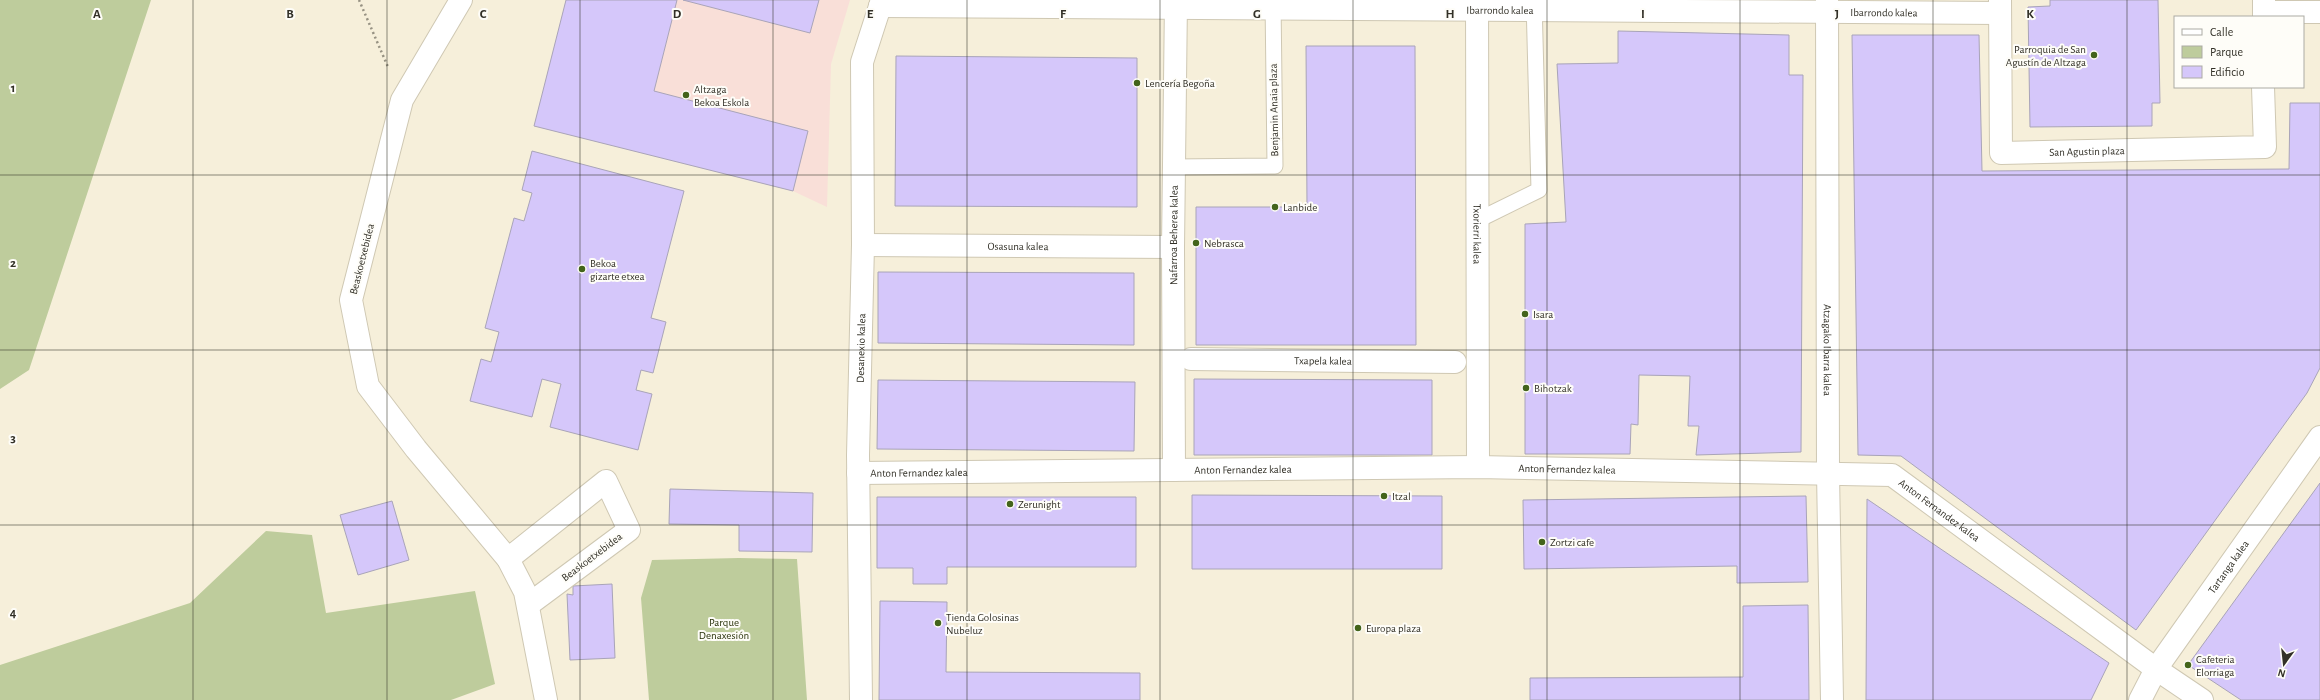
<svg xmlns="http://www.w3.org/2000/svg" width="2320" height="700" font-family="'Alegreya Sans',sans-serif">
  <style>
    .education { fill: #f9dfd8 }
    .green { fill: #becc9c }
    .building { fill: #d5c7fa; stroke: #a9a4b8 }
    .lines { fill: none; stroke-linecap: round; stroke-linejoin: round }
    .service-casing { stroke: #cfc8b3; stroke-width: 17 }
    .pedestrian-casing { stroke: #cfc8b3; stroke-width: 24 }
    .minor-casing { stroke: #cfc8b3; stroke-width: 24 }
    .path { stroke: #979283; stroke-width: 2.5; stroke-dasharray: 2 3; stroke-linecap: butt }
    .service { stroke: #fff; stroke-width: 15 }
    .pedestrian { stroke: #fff; stroke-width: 22 }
    .minor { stroke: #fff; stroke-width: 22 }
    .grid { fill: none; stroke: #323027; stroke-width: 1; stroke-opacity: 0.55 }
    .poi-dot { fill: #43641b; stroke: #fefdf8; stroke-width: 1.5 }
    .labels { text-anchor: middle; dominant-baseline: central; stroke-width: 4; stroke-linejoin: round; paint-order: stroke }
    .street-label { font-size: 11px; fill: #323027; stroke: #fefdf8 }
    .poi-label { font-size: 11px; fill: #323027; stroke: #fefdf8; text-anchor: start }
    .park-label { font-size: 11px; fill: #2a330b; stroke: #fefdf8 }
    .grid-label { font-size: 13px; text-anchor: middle; font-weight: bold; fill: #323027; stroke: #fefdf8; stroke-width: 4; stroke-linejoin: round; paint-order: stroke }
  </style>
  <rect width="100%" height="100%" fill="#f6efda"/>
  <path class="education" d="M566 0H850L831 64 827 207 793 191 534 126Z"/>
  <path class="green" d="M0 0H151L29 370 0 389Z
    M266 531 312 535 326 613 475 591 495 684 451 700H0V665L190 603Z
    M739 558 797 559 807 700H649L641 598 652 560Z"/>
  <path class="building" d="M566 0H677L654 91 808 131 793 191 534 126Z
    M683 0H819L810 33Z
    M2050 0H2158L2160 103H2152V126L2030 127 2028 7 2050 6Z
    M1618 31 1789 35V75H1803L1801 452 1696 455 1699 426H1688L1690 376 1639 375 1638 425 1631 424 1630 454H1525V224L1566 222 1557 64 1618 63Z
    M1852 35H1979L1982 171 2289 169 2290 103H2320V368L2307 393 2136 630 1901 456 1858 455Z
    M1306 46H1415L1416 345H1196V207H1307Z
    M896 56 1137 58V207L895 206Z
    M532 151 684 191 651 318 666 322 653 373 641 370 636 390 652 394 638 450 550 427 561 384 542 379 532 417 470 401 481 359 491 362 499 332 485 328 514 218 524 221 532 193 522 190Z
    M878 272 1134 273V345L878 343Z
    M1194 379 1432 380V455H1194Z
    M878 380 1135 382 1134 451 877 449Z
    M2320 483V700H2241L2188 665Z
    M670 489 813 493 812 552 739 551V525L669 524Z
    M1192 495 1442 496V569H1192Z
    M1806 496 1808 582 1737 583V566L1524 569 1523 500Z
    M877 497H1136V567H947V584H913V568H877Z
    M1867 499 2109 663 2091 700H1866Z
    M392 501 409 560 358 575 340 515Z
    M612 584 615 658 570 660 567 594 573 595V586Z
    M880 601 947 602 946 672 1140 673V700H879Z
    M1808 605 1809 700H1530V678L1743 677V606Z"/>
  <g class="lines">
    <g class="service-casing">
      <path id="service" d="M1174 167 1275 166 1273 0
        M1478 220 1539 190 1534 1"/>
    </g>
    <g class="pedestrian-casing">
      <g id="pedestrian">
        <path d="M2264 12H2320"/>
        <path id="s1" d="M1191 359 1455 362"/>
      </g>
    </g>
    <g class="minor-casing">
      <g id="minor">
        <path d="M461 0 402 100 351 300 368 386 416 449 508 559 525 592 546 700"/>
        <path id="s2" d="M1477 0 1478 467"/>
        <path id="s3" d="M1827 0 1828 473 1832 700"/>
        <path id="s4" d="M2000 0 2001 153 2265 147 2263 87"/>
        <path id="s5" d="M880 6 2000 13"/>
        <path d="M2264 17V0"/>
        <path id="s6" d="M863 245 1173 247"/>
        <path id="s7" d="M1174 470 1173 247 1176 0"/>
        <path id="s8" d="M858 473 1478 467 1892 475 2156 669 2202 700"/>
        <path d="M508 559 606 481 629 530 528 605"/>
        <path id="s9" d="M861 700 858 455 863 245 862 62 882 0"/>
        <path id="s10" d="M2140 700 2156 669 2320 437"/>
      </g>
    </g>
    <path class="path" d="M359 0 388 67"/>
    <use href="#service" class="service"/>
    <use href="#pedestrian" class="pedestrian"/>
    <use href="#minor" class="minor"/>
  </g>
  <path class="grid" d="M193 0V700M387 0V700M580 0V700M773 0V700M967 0V700M1160 0V700M1353 0V700M1547 0V700M1740 0V700M1933 0V700M2127 0V700M0 175H2320M0 350H2320M0 525H2320"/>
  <g class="poi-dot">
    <circle cx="2094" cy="55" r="4"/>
    <circle cx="1137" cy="83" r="4"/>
    <circle cx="686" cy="95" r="4"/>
    <circle cx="1275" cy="207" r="4"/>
    <circle cx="1196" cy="243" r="4"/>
    <circle cx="582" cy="269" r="4"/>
    <circle cx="1525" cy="314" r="4"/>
    <circle cx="1526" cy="388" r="4"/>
    <circle cx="1384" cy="496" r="4"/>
    <circle cx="1010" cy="504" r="4"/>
    <circle cx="1542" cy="542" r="4"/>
    <circle cx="938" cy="623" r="4"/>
    <circle cx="1358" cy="628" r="4"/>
    <circle cx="2188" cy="665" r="4"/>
  </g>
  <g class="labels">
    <g class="street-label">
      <text stroke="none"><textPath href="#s5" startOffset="620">Ibarrondo kalea</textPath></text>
      <text stroke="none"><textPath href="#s5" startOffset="1004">Ibarrondo kalea</textPath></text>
      <text transform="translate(1274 110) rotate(-91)">Benjamin Anaia plaza</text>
      <text stroke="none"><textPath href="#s4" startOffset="239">San Agustin plaza</textPath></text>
      <text stroke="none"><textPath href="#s2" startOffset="234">Txorierri kalea</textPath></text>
      <text stroke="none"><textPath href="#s7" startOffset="235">Nafarroa Beherea kalea</textPath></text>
      <text stroke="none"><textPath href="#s6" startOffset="155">Osasuna kalea</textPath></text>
      <text transform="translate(362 259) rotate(-76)">Beaskoetxebidea</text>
      <text stroke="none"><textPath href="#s9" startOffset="352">Desanexio kalea</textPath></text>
      <text stroke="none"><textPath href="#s3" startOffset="350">Atzagako Ibarra kalea</textPath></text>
      <text stroke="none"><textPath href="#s1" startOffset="132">Txapela kalea</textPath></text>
      <text stroke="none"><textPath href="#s8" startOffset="709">Anton Fernandez kalea</textPath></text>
      <text stroke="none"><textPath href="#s8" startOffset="385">Anton Fernandez kalea</textPath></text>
      <text stroke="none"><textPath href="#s8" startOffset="61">Anton Fernandez kalea</textPath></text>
      <text stroke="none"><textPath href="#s8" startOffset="1093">Anton Fernandez kalea</textPath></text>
      <text transform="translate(592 557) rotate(-37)">Beaskoetxebidea</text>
      <text stroke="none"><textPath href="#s10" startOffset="160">Tartanga kalea</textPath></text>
    </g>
    <g class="poi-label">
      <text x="2086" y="49" text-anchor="end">Parroquia de San<tspan x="2086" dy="13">Agustín de Altzaga</tspan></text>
      <text x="1145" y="83">Lencería Begoña</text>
      <text x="694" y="89">Altzaga<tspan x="694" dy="13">Bekoa Eskola</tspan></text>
      <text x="1283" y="207">Lanbide</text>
      <text x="1204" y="243">Nebrasca</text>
      <text x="590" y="263">Bekoa<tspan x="590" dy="13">gizarte etxea</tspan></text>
      <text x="1533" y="314">Isara</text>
      <text x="1534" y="388">Bihotzak</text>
      <text x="1392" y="496">Itzal</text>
      <text x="1018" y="504">Zerunight</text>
      <text x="1550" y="542">Zortzi cafe</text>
      <text x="946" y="617">Tienda Golosinas<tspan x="946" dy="13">Nubeluz</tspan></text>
      <text x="1366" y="628">Europa plaza</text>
      <text x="2196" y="659">Cafeteria<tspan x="2196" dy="13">Elorriaga</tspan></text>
    </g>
    <g class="park-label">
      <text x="724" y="622">Parque<tspan x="724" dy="13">Denaxesión</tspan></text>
    </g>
  </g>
  <g class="grid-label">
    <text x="97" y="18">A</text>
    <text x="290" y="18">B</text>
    <text x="483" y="18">C</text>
    <text x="677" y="18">D</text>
    <text x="870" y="18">E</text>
    <text x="1063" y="18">F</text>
    <text x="1257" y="18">G</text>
    <text x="1450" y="18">H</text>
    <text x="1643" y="18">I</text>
    <text x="1837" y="18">J</text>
    <text x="2030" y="18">K</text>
    <text x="13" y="92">1</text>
    <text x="13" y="267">2</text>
    <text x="13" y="442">3</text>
    <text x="13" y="617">4</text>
  </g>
  <rect x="2174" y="16" width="130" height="72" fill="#fefdf8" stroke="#acaba4"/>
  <rect x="2182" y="29" width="20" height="6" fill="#ffffff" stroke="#acaba4"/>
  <text x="2210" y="36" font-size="12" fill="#323027">Calle</text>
  <rect x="2182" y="46" width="20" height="12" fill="#becc9c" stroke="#acaba4"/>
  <text x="2210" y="56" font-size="12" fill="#323027">Parque</text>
  <rect x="2182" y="66" width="20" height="12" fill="#d5c7fa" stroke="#acaba4"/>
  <text x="2210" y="76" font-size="12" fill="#323027">Edificio</text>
  <g transform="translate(2284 664) rotate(195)" stroke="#fefdf8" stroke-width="3" paint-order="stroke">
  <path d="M0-3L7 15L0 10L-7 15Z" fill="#323027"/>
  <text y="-6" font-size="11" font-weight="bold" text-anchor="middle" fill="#323027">N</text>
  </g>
</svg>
